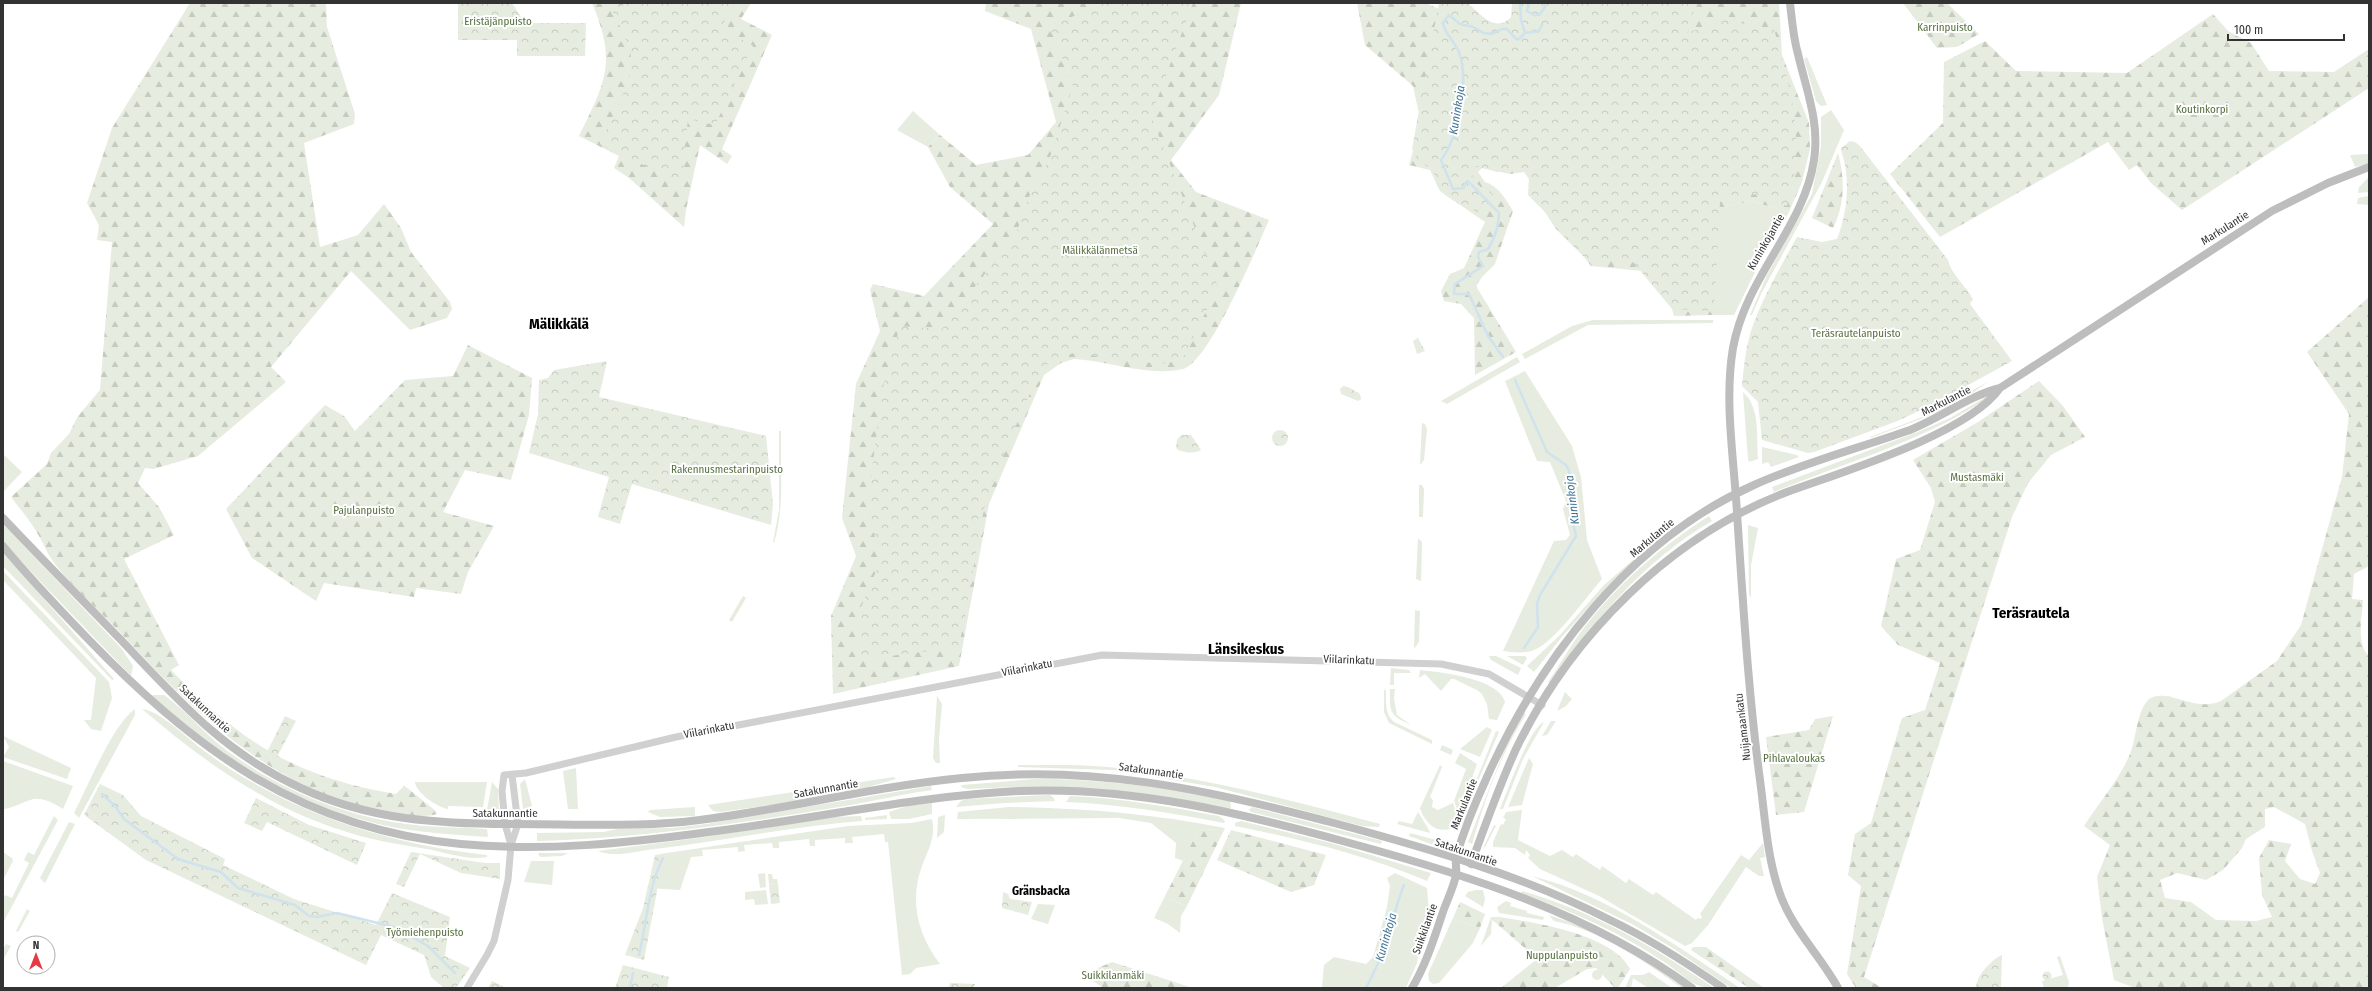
<svg xmlns="http://www.w3.org/2000/svg" width="2372" height="991" font-family="'Fira Sans Condensed',sans-serif">
  <style>
    .grass { fill: #e6ecdf }
    .forest { fill: url(#forest-firs); fill-rule: evenodd }
    .park { fill: url(#park-crowns) }
    .lines { fill: none; stroke-linecap: round; stroke-linejoin: round }
    .stream { stroke: #cfe2ee; stroke-width: 2.5 }
    .tertiary { stroke: #d0d0d0; stroke-width: 7 }
    .secondary { stroke: #bdbdbd; stroke-width: 8 }
    .labels { text-anchor: middle; dominant-baseline: central; stroke-width: 4; stroke-linejoin: round; paint-order: stroke }
    .park-label { font-size: 11px; fill: #56703f; stroke: #fff }
    .street-label { font-size: 11px; fill: #333; stroke: #fff }
    .water-label { font-size: 12px; font-style: italic; fill: #3f7597; stroke: #fff }
    .neighbourhood-label { font-size: 12px; font-weight: bold; fill: #000; stroke: #fff }
    .district-label { font-size: 15px; font-weight: bold; fill: #000; stroke: #fff }
  </style>
  <defs>
    <pattern id="forest-firs" width="22" height="20" patternUnits="userSpaceOnUse"><rect width="22" height="20" fill="#e6ecdf"/><path d="M5 1l3.5 6h-7zM16 11l3.5 6h-7z" fill="#c6cbc0"/></pattern>
    <pattern id="park-crowns" width="20" height="18" patternUnits="userSpaceOnUse"><rect width="20" height="18" fill="#e6ecdf"/><path d="M2 6a3 3 0 1 1 6 0M12 15a3 3 0 1 1 6 0" fill="none" stroke="#c6cbc0"/></pattern>
  </defs>
  <rect width="100%" height="100%" fill="#fff"/>
  <path class="grass" d="M1807 57 1827 105 1821 106 1816 101 1804 59Z
    M1831 110 1844 130 1822 182 1761 294 1752 315H1750L1767 275 1812 194 1821 146V117Z
    M913 111 940 135 928 147 897 130Z
    M2369 154V163L2355 167 2350 155Z
    M2369 177V192L2358 193 2359 187Z
    M2369 196V205L2357 204 2358 198Z
    M1751 201 1789 212 1760 262 1734 315H1712L1716 259 1709 210Z
    M1593 320H1713V323L1588 325 1525 359 1522 354 1572 326Z
    M1517 357 1520 362 1447 404 1441 401Z
    M1525 371 1572 446 1581 477 1587 540 1602 579C1586 597 1555 642 1534 650 1525 654 1512 652 1503 651L1554 541 1566 540 1570 535 1563 509 1566 501 1550 462 1537 461 1505 381Z
    M1988 382 1958 403 1942 411 1870 438V437L1920 418Z
    M1743 392C1761 408 1756 437 1758 459L1749 462 1748 459Z
    M1991 394 1992 395C1926 441 1848 461 1774 492L1772 487 1920 431 1950 418Z
    M1422 423 1425 424 1427 429 1424 460 1420 465Z
    M779 431H781C780 468 785 507 774 543L773 542 779 510Z
    M1762 447 1797 455 1799 457 1771 467 1768 462 1762 464Z
    M3 454 22 472 3 492Z
    M1419 485H1422L1424 489 1423 517H1419Z
    M1686 514 1606 588 1561 638 1534 672 1527 666 1559 636 1604 585Z
    M1709 516 1712 521C1645 560 1594 620 1550 684L1548 682C1560 665 1570 646 1583 629 1617 584 1662 546 1709 516Z
    M3 524 122 649 133 666 131 676 16 556 3 540Z
    M1748 525 1758 528 1751 565V598L1749 594Z
    M1418 538 1422 542 1421 581 1416 579Z
    M3 552 114 679 112 680 3 566Z
    M3 571 109 682 112 698 101 731 91 729 84 720H91L96 678 3 580Z
    M743 596 746 598 732 622 729 620Z
    M1415 610 1420 611 1419 642 1414 649Z
    M1489 656H1496L1521 668 1518 675 1491 660Z
    M1507 656H1525L1527 658 1523 665Z
    M1391 668 1409 670 1411 673H1394V685H1390Z
    M1420 670C1439 672 1499 678 1505 702L1497 720 1489 719 1487 704 1482 694 1477 690 1454 679H1451L1441 691 1425 674 1419 678Z
    M1384 689 1386 691C1386 703 1385 714 1394 722L1432 740V744L1389 723 1384 712Z
    M1390 689H1395L1394 699 1397 715 1411 725C1389 715 1390 713 1390 689Z
    M1565 692 1572 699 1566 706 1557 711Z
    M151 695H164C188 712 206 736 230 753 283 791 349 818 415 825 439 828 463 827 487 829L488 837C458 835 427 833 397 828 304 811 220 758 151 695Z
    M937 696 942 704 939 739 940 763H936L933 758Z
    M135 709V715L79 818 74 813C87 788 113 724 135 709Z
    M142 709C161 711 190 741 207 753 224 766 242 777 261 787 326 824 412 847 487 855V857C469 861 444 852 427 849 398 844 369 840 341 830 265 806 202 760 142 709Z
    M1524 713 1526 714C1501 753 1485 799 1472 844L1468 842 1508 741Z
    M1551 721H1556L1547 735 1542 736Z
    M1544 722 1523 759 1503 809H1500C1507 792 1530 727 1544 722Z
    M1487 727 1492 730 1480 757 1460 749Z
    M1496 731 1499 732 1454 836Z
    M3 736 71 768 67 779 3 757 9 747Z
    M1442 745 1453 750 1451 755 1440 750Z
    M1460 753 1477 764 1459 814 1454 801 1466 769 1455 763Z
    M1529 758 1533 764 1522 805 1508 807Z
    M3 761 73 786 63 809C53 803 41 796 30 800 20 803 14 808 3 809Z
    M1018 765C1051 765 1085 764 1118 768 1207 778 1294 801 1380 824L1379 827 1362 826 1215 787 1114 770 1018 767Z
    M1440 765 1442 767 1430 797 1433 800 1432 807 1438 810 1453 803 1457 815 1452 828C1436 835 1424 821 1420 808Z
    M576 768 578 809H568L563 771Z
    M894 777 896 779C839 797 779 804 720 812L713 811 708 805Z
    M525 779 532 806 523 809 520 784Z
    M1035 779C1101 779 1165 787 1230 800L1231 807 1230 809 1106 789 1016 787 967 789 961 787 962 785Z
    M415 782H487L483 807 448 806V809C437 807 416 793 415 782Z
    M492 782 498 789 499 811 487 810Z
    M931 786 932 790C902 794 874 801 845 806 743 823 641 838 537 841V833L604 832 617 829 673 828 706 824Z
    M1049 795 1053 797 1055 801 1004 803 956 807 961 801 966 799Z
    M1070 796C1120 798 1170 807 1219 816L1225 821 1224 823C1172 813 1119 804 1066 802Z
    M932 803V814L909 819H891L889 812 907 806Z
    M695 807V816L660 817 648 812 650 810Z
    M1009 807C1082 808 1153 814 1225 828L1224 830 1199 829 1183 861 1175 858 1176 843 1151 823 1119 818 957 819 958 812Z
    M1252 807 1382 841 1381 844 1251 812 1249 810Z
    M1522 810 1518 840 1550 856 1562 850 1573 857 1576 854 1600 870 1602 866 1626 883 1629 879 1653 895 1656 892 1696 920 1698 918 1701 919 1702 917 1700 914 1741 855 1749 860 1763 843 1765 857 1760 858 1764 876H1759L1746 867 1708 925 1692 943 1685 946 1599 896 1540 869 1528 858 1530 855 1526 850 1525 855 1515 848 1493 847V842L1501 824 1503 825 1506 819 1503 818 1506 812Z
    M1418 812 1429 830 1430 833 1397 824 1399 821 1412 824Z
    M887 815V819L865 820V818Z
    M945 815 944 832 937 838 938 817Z
    M54 816 58 820 3 923V900L5 895 12 898 29 863 24 860 28 852 34 855Z
    M861 816 862 821C793 826 724 841 655 849 637 851 614 858 598 851L705 837 834 817Z
    M932 819C936 837 928 850 922 866 909 901 918 935 940 964L916 968 910 974 902 975 888 842H885L884 834 852 837 853 843H845V838L815 840V846H810L809 839 779 842V848H773L772 843 744 845 745 851 738 852V847L702 850 703 856 691 857 680 890 649 888 660 854 848 826 911 823Z
    M1241 821 1331 843 1431 873 1427 881C1365 855 1300 839 1235 826V823Z
    M69 822 75 824 45 883 40 878Z
    M1494 825 1496 826 1485 847 1483 848Z
    M1410 833 1440 841 1439 847 1409 836Z
    M3 852 12 858 13 861 3 880Z
    M538 853H568L562 856 540 857Z
    M531 861H554L552 885 524 882Z
    M765 873 766 887 760 888 758 874Z
    M1395 873 1427 888 1429 913 1422 934 1417 963 1406 988H1322L1324 965 1334 957 1366 964 1373 957 1387 907 1390 886 1387 878Z
    M768 874H772L773 879H777L778 884 769 885Z
    M1532 876C1608 895 1675 945 1740 988H1731L1671 947 1632 924Z
    M766 890 768 904 755 905 754 899 745 900V892Z
    M1476 890H1483L1485 899 1483 907 1465 896 1468 892Z
    M1522 891C1592 911 1654 947 1714 988 1692 988 1685 976 1667 964 1622 933 1572 912 1521 893Z
    M1164 898 1187 906 1181 916 1180 933 1168 924 1154 918Z
    M1506 901 1511 903 1510 906 1527 911V913L1544 917 1543 920 1499 913 1497 907Z
    M1038 904 1055 905 1048 924 1031 919Z
    M27 909 30 911 18 932 16 931Z
    M1549 915C1599 931 1643 959 1686 988H1682C1644 961 1600 930 1554 921Z
    M1491 917H1500L1496 923 1492 920 1491 934 1481 946Z
    M1453 918 1480 928 1473 943 1439 983 1433 984 1429 981 1428 974Z
    M6 944 11 946 3 960V949Z
    M2060 956 2069 982 2068 988H2044L2042 981 2063 975 2057 957Z
    M1649 972 1672 988H1648L1633 978 1631 988H1625L1631 975H1643Z"/>
  <path class="forest" d="M190 3H326L327 27 355 114 354 124 304 143 320 247 358 235 384 204 401 228 411 252 450 302 452 309 447 318 410 330 351 271 271 367 286 382 198 456 153 469 145 468 138 483 159 507 174 535 124 559 179 665 171 670C239 741 297 778 396 794L404 786 406 787 436 811 437 814C419 819 401 813 383 810 267 790 189 706 112 624 94 606 66 580 52 560 46 551 42 540 36 531 29 519 19 508 11 497L47 464 51 453 69 434 78 416 100 390 112 242 97 240 99 225 87 203 112 128Z
    M592 3H751L741 19 772 35 722 149 732 156 727 164 700 145 686 210 684 227 629 178 614 168 619 156 579 136C606 81 617 62 592 3Z
    M986 3H1241L1219 95 1171 160 1196 192 1269 220C1257 247 1209 363 1183 369 1148 377 1110 361 1074 359L1061 363 1044 375 989 504 959 666 833 694 831 616 856 556 842 518 856 384 880 331 870 290 873 284 924 296 993 224 950 187 928 147 940 135 976 165 1028 155 1056 122 1031 29 985 11Z
    M1357 3H1426L1458 18 1506 26 1578 3H1779L1782 55 1809 123 1810 149 1802 182 1789 212 1751 201 1710 210 1716 259 1712 315 1674 316 1670 302 1643 271 1591 266 1524 172 1510 174 1482 168 1478 172 1485 182C1499 186 1506 200 1513 211L1495 264 1482 277 1476 286 1516 352 1475 375 1474 318 1461 304 1444 301 1441 291 1450 274 1464 268 1485 222 1440 191 1430 170 1409 165 1421 123 1413 86 1365 45Z
    M1903 3H1947L1979 34 1957 47 1937 48Z
    M2213 14 2228 31 2251 43 2269 71 2334 72 2369 49V88L2182 210 2151 183 2137 165 2129 170 2108 142 1940 237 1890 174 1943 123 1944 62 1985 41 2016 71 2127 73Z
    M1838 153C1845 178 1845 205 1833 228L1812 218Z
    M2369 297V566L2354 574 2352 599 2363 600C2362 617 2356 644 2369 656V988H2135L2114 980 2102 918 2097 877 2110 845 2084 826C2099 803 2119 780 2130 754 2137 737 2136 712 2149 699 2168 687 2194 713 2221 701L2277 661 2301 625 2342 477 2349 414 2307 352ZM2274 807 2305 824 2312 851 2320 873 2315 884 2300 879 2285 861 2291 844 2269 840 2259 858 2262 895 2272 917 2256 921 2216 920 2191 902 2165 898 2160 880 2177 873 2206 880 2223 870 2242 848 2246 839 2265 827V809Z
    M468 345 532 378 529 415 511 480 465 470 443 512 494 526 468 572 461 594 416 588 414 597 324 583 316 601 252 558 226 509 325 405 344 416 355 431 405 380 453 376Z
    M2039 381 2063 406 2085 437 2051 455 2028 483 2012 517 1864 977 1882 988H1856L1847 974 1861 886 1848 875 1855 834 1871 823 1902 718 1925 710 1940 663 1898 645 1881 626 1896 559 1920 550 1935 502 1931 488 1913 460 1978 422Z
    M1833 716 1804 812 1776 815 1766 737 1809 730 1815 719Z
    M1199 829 1224 830 1187 906 1164 898Z
    M1231 830 1326 855 1314 885 1291 892 1217 860Z
    M1460 902 1485 914 1480 928 1453 918Z
    M1500 917C1536 923 1612 934 1630 969L1618 988H1615L1596 968 1587 969 1555 988H1501L1537 959 1496 923Z
    M1693 947H1706L1764 988H1749L1691 950Z
    M1112 962 1193 988H1103L1092 980 1098 968Z"/>
  <path class="park" d="M458 3H512L525 23H586L585 56H517V40H458Z
    M625 3H736L721 27 753 46 715 125 688 119 681 183 600 144 629 81 631 50 612 10Z
    M1105 3H1193L1151 116 1218 287 1182 360 1161 364 1074 353 1053 358 1038 375 994 476 984 509 959 647 860 660 859 612 882 557 870 523 871 478 882 390 900 326 942 329 1016 234 1030 194 1049 160 1073 86 1050 26Z
    M1439 3H1468C1480 14 1496 34 1511 17L1512 3H1698L1683 34 1726 20 1774 29C1791 88 1807 145 1787 206L1756 194 1720 201 1714 311 1672 309 1634 263C1609 247 1604 267 1589 262L1556 229 1544 211 1528 195 1529 176 1524 170 1497 172 1476 166 1471 168C1471 182 1483 190 1495 195L1480 213 1454 201 1442 192 1432 169 1418 161 1412 149Z
    M1850 141 1855 142 1860 146 1948 260C1951 274 1966 286 1973 299L1970 304 2012 361 1930 406 1895 422 1814 452 1808 453 1762 440 1758 402 1742 386C1744 365 1746 345 1753 325 1764 295 1781 266 1797 237L1822 242 1837 239C1845 219 1849 194 1846 172 1846 164 1842 156 1841 148Z
    M1418 338 1425 351 1417 354 1413 341Z
    M607 361 599 397 766 436 773 504 771 525 632 484 620 524 598 517 609 477 529 453 538 414 539 380 548 378 554 370Z
    M1343 386 1348 387 1360 394 1361 399 1358 401 1341 394 1340 389Z
    M1272 438a8 8 0 1 1 16 0a8 8 0 1 1-16 0Z
    M1181 435H1191L1201 450C1196 454 1181 453 1176 448L1177 440Z
    M285 716 296 721 277 757 267 752Z
    M100 784 123 795 141 816 225 859 223 865 294 899 376 925 392 893 450 917 445 956 470 968 456 988H444L431 977 424 955 381 935 366 965 146 860 84 815Z
    M256 798 309 825 366 843 357 865 267 822 262 831 244 823Z
    M411 852 485 863H500V879L461 873 420 854 404 887 396 884Z
    M664 854 644 960 625 955 643 908 655 855Z
    M778 884 780 903 771 904 769 885Z
    M1003 892 1008 894 1010 899 1032 902 1028 915 1002 908Z
    M2002 955 2001 988H1976C1976 976 1991 960 2002 955Z
    M623 965 669 977 667 988H615Z
    M1592 975a5 5 0 1 1 10 0a5 5 0 1 1-10 0Z
    M2042.5 976a4.5 4.5 0 1 1 9 0a4.5 4.5 0 1 1-9 0Z
    M492 981 507 988H488Z
    M950 983 975 984 974 988H949Z"/>
  <g class="lines">
    <path class="stream" d="M1529 3 1527 11 1534 15H1539L1545 7V3
      M1525 33 1539 31 1542 25
      M1503 357 1488 336 1469 294H1454L1455 284 1483 266 1478 257 1479 252 1488 249C1495 237 1499 227 1499 213L1468 181 1465 183 1464 188 1453 189 1441 160C1459 138 1470 76 1458 50 1453 40 1445 34 1443 23L1449 15 1460 24 1473 27 1484 33 1492 34 1502 29H1507L1516 39H1519L1525 33 1521 20 1520 3
      M1515 380 1547 452 1566 465 1569 471 1571 514 1576 536 1540 595 1537 604 1538 627 1524 648
      M102 794 115 806 124 819 178 859 221 872 238 888 295 905 309 916 317 917 337 913 394 927 428 946 455 973
      M639 955C647 922 648 887 663 858
      M630 988 633 973
      M1366 988C1374 973 1381 958 1386 942 1393 923 1396 904 1404 885"/>
    <path class="tertiary" d="M511 845 518 824 512 775
      M467 988 487 955 494 941 508 880 511 845 505 824 502 791 504 775 526 773 676 737 1102 655 1441 664 1489 674 1542 705"/>
    <path class="secondary" d="M1790 3C1792 20 1793 37 1798 54 1806 89 1820 123 1814 160 1804 228 1746 276 1733 348 1724 401 1734 459 1737 513 1743 602 1748 691 1760 780 1765 817 1767 856 1779 891 1791 928 1820 955 1838 988
      M3 518C42 559 81 599 121 640 178 700 224 753 301 788 369 820 440 824 513 824 570 824 627 827 683 822 777 812 869 787 962 778 1092 764 1210 790 1334 823 1427 848 1524 876 1610 920 1650 939 1687 963 1723 988
      M3 546C31 580 60 610 90 641 197 752 303 829 461 844 543 852 628 843 709 832 813 819 915 796 1020 791 1130 786 1241 813 1346 842 1468 875 1590 913 1692 988
      M1471 864C1485 826 1499 786 1516 749 1571 636 1669 537 1787 492 1842 472 1968 434 2000 388
      M1412 988C1427 963 1435 935 1444 909 1448 898 1454 886 1456 875 1457 869 1455 863 1456 857 1464 830 1475 803 1487 777 1541 657 1631 540 1754 485 1803 463 1856 449 1907 431 1939 419 1968 396 2000 388L2272 211 2328 183 2369 167"/>
  </g>
  <g class="labels">
    <g class="park-label">
      <text x="498" y="21">Eristäjänpuisto</text>
      <text x="1945" y="27">Karrinpuisto</text>
      <text x="2202" y="109">Koutinkorpi</text>
      <text x="1100" y="250">Mälikkälänmetsä</text>
      <text x="1856" y="333">Teräsrautelanpuisto</text>
      <text x="727" y="469">Rakennusmestarinpuisto</text>
      <text x="1977" y="477">Mustasmäki</text>
      <text x="364" y="510">Pajulanpuisto</text>
      <text x="1794" y="758">Pihlavaloukas</text>
      <text x="425" y="932">Työmiehenpuisto</text>
      <text x="1562" y="955">Nuppulanpuisto</text>
      <text x="1113" y="975">Suikkilanmäki</text>
    </g>
    <g class="street-label">
      <text transform="translate(2225 228) rotate(-32)">Markulantie</text>
      <text transform="translate(1766 242) rotate(-60)">Kuninkojantie</text>
      <text transform="translate(1946 401) rotate(-27)">Markulantie</text>
      <text transform="translate(1652 538) rotate(-40)">Markulantie</text>
      <text transform="translate(1349 660) rotate(2)">Viilarinkatu</text>
      <text transform="translate(1027 668) rotate(-11)">Viilarinkatu</text>
      <text transform="translate(205 709) rotate(43)">Satakunnantie</text>
      <text transform="translate(1743 727) rotate(-97)">Nuijamaankatu</text>
      <text transform="translate(709 730) rotate(-11)">Viilarinkatu</text>
      <text transform="translate(1151 771) rotate(8)">Satakunnantie</text>
      <text transform="translate(826 789) rotate(-10)">Satakunnantie</text>
      <text transform="translate(1464 804) rotate(-68)">Markulantie</text>
      <text x="505" y="813">Satakunnantie</text>
      <text transform="translate(1466 852) rotate(19)">Satakunnantie</text>
      <text transform="translate(1425 929) rotate(-70)">Suikkilantie</text>
    </g>
    <g class="water-label">
      <text transform="translate(1457 110) rotate(-81)">Kuninkoja</text>
      <text transform="translate(1572 500) rotate(-97)">Kuninkoja</text>
      <text transform="translate(1386 937) rotate(-74)">Kuninkoja</text>
    </g>
    <g class="neighbourhood-label">
      <text x="1041" y="891">Gränsbacka</text>
    </g>
    <g class="district-label">
      <text x="559" y="324">Mälikkälä</text>
      <text x="2031" y="613">Teräsrautela</text>
      <text x="1246" y="649">Länsikeskus</text>
    </g>
  </g>
  <rect width="2372" height="991" fill="none" stroke="#333333" stroke-width="8"/>
  <g transform="translate(36 955)"><circle r="19" fill="#ffffff" stroke="#adadad"/>
  <path d="M0-3L7 15L0 10L-7 15Z" fill="#e63946"/>
  <text y="-6" font-size="11" font-weight="bold" text-anchor="middle" fill="#333333">N</text>
  </g>
  <path d="M2228 34v6h116v-6" fill="none" stroke="#333333" stroke-width="2"/>
  <text x="2234" y="34" font-size="12" fill="#333333" stroke="#ffffff" stroke-width="3" paint-order="stroke">100 m</text>
</svg>
